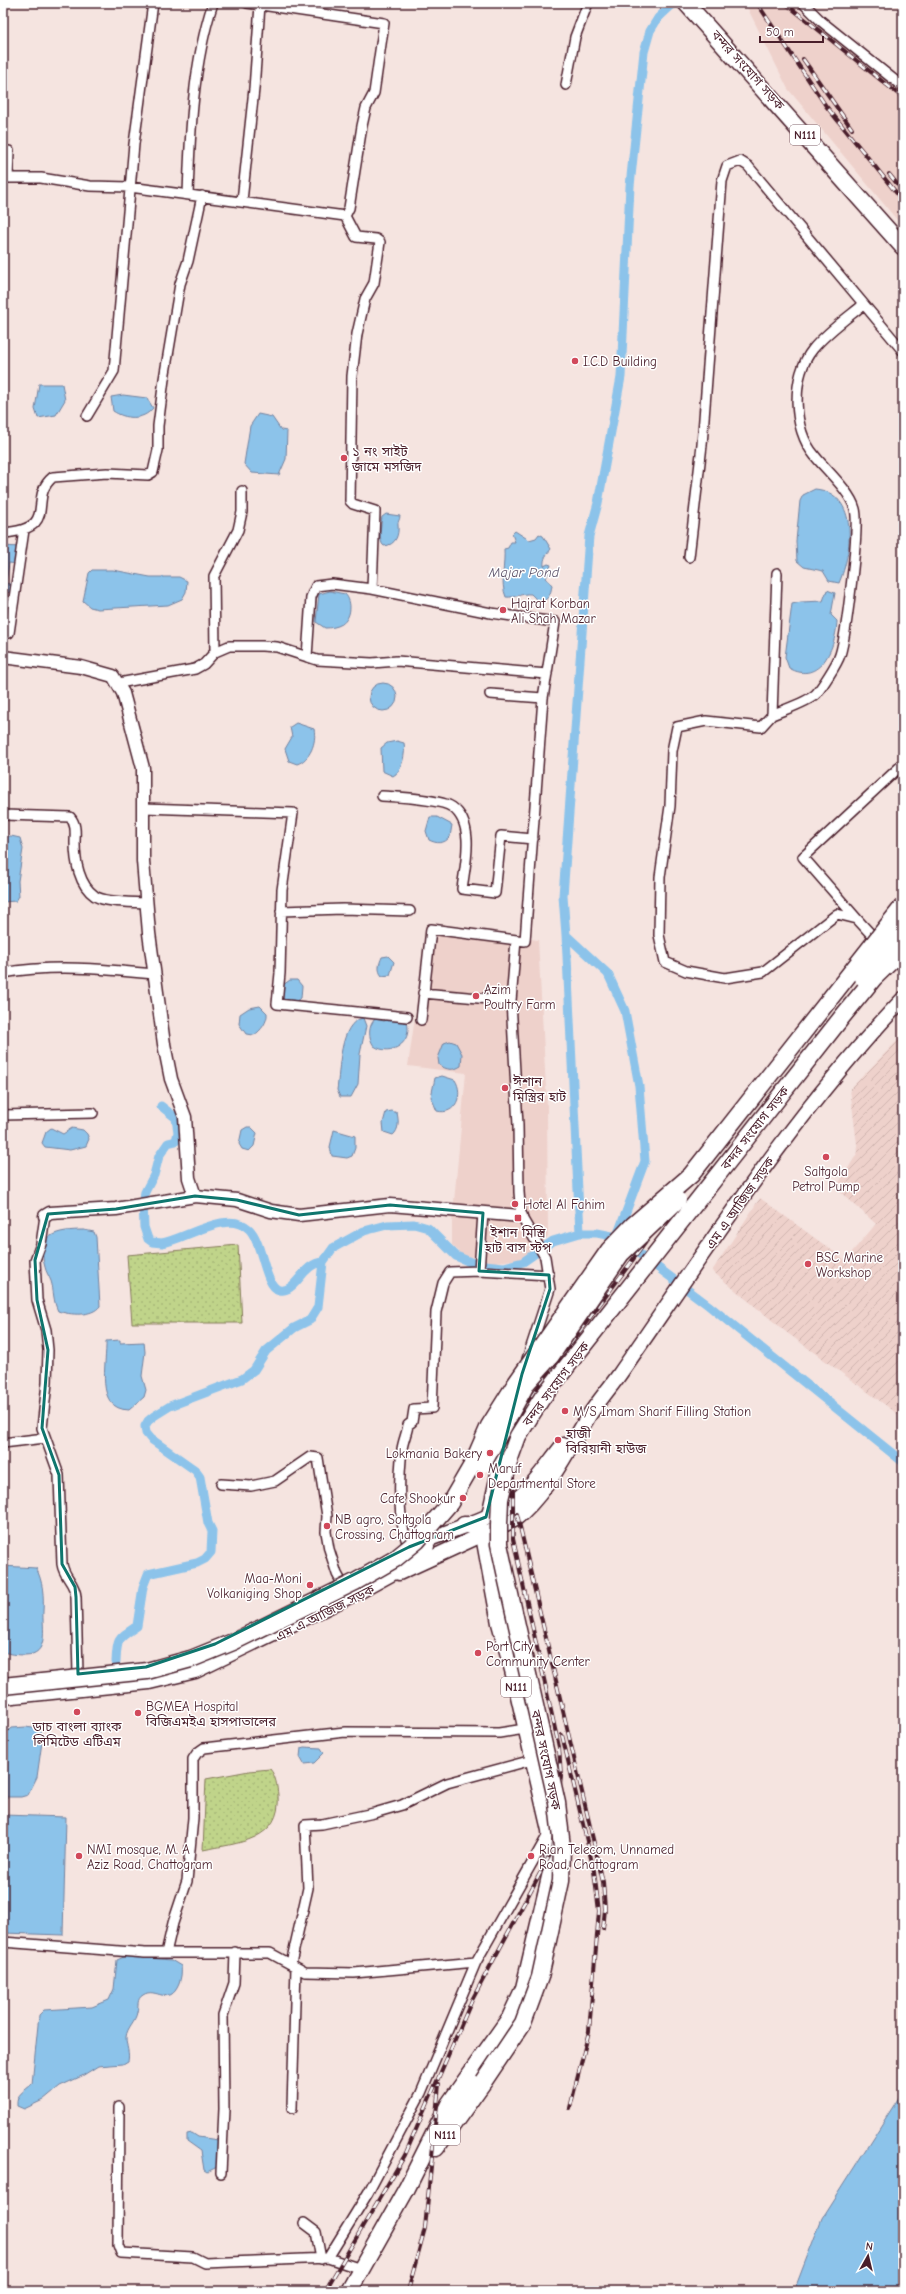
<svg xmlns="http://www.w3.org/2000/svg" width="906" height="2294" font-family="'Comic Neue','Noto Sans Bengali',sans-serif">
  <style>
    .built { fill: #eed1cb }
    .industrial { fill: url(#industrial-furrows) }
    .park { fill: url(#park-dots); stroke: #857a5a }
    .water { fill: #8cc3ea; stroke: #72819e }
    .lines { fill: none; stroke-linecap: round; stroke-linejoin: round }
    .canal { stroke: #8cc3ea; stroke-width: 9 }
    .street-casing { stroke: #4a1f2b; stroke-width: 12 }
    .secondary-casing { stroke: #4a1f2b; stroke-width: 15 }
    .primary-casing { stroke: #4a1f2b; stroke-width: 17 }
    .highway-casing { stroke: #4a1f2b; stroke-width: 19 }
    .street { stroke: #fff; stroke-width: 9 }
    .secondary { stroke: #fff; stroke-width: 12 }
    .primary { stroke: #fff; stroke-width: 14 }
    .highway { stroke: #fff; stroke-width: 16 }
    .rail-casing { stroke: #4a1f2b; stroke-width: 4 }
    .rail { stroke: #fff; stroke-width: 2.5; stroke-dasharray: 8; stroke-linecap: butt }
    .highway-bridge-casing { stroke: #4a1f2b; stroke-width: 19; stroke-linecap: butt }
    .highway-bridge { stroke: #fff; stroke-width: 16 }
    .marked { fill: none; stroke: #0f766e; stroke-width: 3; stroke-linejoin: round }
    .poi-dot { fill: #d1495b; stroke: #fff; stroke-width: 1.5 }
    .labels { text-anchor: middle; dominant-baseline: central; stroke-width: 3; stroke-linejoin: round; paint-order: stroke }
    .shield { fill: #fff; stroke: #80626b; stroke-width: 1 }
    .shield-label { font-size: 12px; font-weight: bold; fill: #4a1f2b }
    .street-label { font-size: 13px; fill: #4a1f2b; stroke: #fff }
    .poi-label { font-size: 13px; fill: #4a1f2b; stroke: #fff; text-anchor: start }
    .water-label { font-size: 14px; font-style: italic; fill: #61586e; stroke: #fff }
  </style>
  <defs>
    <pattern id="industrial-furrows" width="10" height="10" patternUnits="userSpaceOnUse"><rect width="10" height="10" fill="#eed1cb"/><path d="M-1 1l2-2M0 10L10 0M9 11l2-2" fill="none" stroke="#ceb3ae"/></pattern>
    <pattern id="park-dots" width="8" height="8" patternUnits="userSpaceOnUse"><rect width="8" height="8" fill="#c0d48a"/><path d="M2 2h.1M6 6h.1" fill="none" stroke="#a6b677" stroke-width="1.8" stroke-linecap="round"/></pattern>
  </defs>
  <rect width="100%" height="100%" fill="#f5e4e0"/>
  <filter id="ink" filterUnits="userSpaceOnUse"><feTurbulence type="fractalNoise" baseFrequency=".025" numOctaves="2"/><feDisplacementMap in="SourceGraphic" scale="8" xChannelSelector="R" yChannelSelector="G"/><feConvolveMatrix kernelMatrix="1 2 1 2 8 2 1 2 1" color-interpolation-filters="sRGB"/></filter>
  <g filter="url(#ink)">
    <path class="built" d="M745 3H790L903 94V227L788 89Z
      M428 926 538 940 547 1107 548 1236 535 1250 521 1259 487 1263 461 1254 452 1245V1223L466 1073 408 1066Z"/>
    <path class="industrial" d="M903 1035V1418L786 1332 712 1271 760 1198 845 1260 876 1224 836 1188 858 1152 850 1089Z"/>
    <path class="park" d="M238 1245 242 1323H132L127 1255Z
      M270 1769C276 1776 277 1786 278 1795 282 1841 237 1843 203 1850L206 1779 249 1771Z"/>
    <path class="water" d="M39 384H62L65 400 56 415 38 418 35 409Z
      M123 395 147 398 153 408C143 421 125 419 113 411L111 397Z
      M258 414 272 417 281 430 287 431 286 459 279 475 252 473 244 464 250 426Z
      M815 489C860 493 852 553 839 583L829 581 823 571 804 567 797 561 796 541 800 501 803 495Z
      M386 514 400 516C400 520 397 522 398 525 399 535 396 545 384 546 378 542 381 524 382 517Z
      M515 531 529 540 536 538 539 534 543 536 551 549C547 554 543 558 544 566L548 564 551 565 546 578 552 585C551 594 548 601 539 602L531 594C522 593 515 598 506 597 500 583 505 564 504 549L508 548 511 542H515L512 534Z
      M3 546 20 547 18 564 9 563 6 583 14 585 13 593 4 592 3 600Z
      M92 570H113L150 577H179L187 581 186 592 182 599 168 605 98 609 90 607 83 601 89 573Z
      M827 590 835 593 831 615 837 621C836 647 820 686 789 668L785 657 792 604 801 602 823 601Z
      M330 591 345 594C353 602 351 618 342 624 337 627 331 628 325 628L316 622 319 594Z
      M369 697a14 14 0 1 1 28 0a14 14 0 1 1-28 0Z
      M296 723 314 729C317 742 310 760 297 764L289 761 285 749 292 737 290 727Z
      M397 741 404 743C406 752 402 772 393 776L382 771 381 748 387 743Z
      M430 817H437L452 825 450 837C444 844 437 844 429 840L426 831Z
      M11 836 20 838 23 849 18 881 19 896 16 901 3 902V837Z
      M388 956 394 962 390 975 382 976C377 970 379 964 382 957Z
      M290 980H297L302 986 301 998 295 1003 281 998 283 985Z
      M260 1006 267 1013C268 1021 261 1031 254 1035L246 1034 239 1024 240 1014 249 1008Z
      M363 1018 366 1026 360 1054 358 1084 351 1097H340L337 1090C340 1071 339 1022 363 1018Z
      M375 1019 384 1021 390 1019 407 1022C413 1043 391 1057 374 1046 368 1038 368 1026 375 1019Z
      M450 1041 456 1043 462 1054 461 1066C453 1071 447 1070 439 1065L438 1058 444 1043Z
      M442 1076 455 1080C464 1094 456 1116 437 1111L431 1097 435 1078Z
      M392 1111 397 1113C399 1121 399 1130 393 1135L384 1132 383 1123 386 1112Z
      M247 1127H251L257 1133 254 1146 249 1151 242 1149 239 1144 242 1130Z
      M51 1128 63 1134 72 1128 83 1130 87 1134 89 1139 86 1146 70 1150 45 1147 42 1143 46 1132Z
      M334 1130 355 1136V1148L352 1156 347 1158 332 1156 330 1147Z
      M84 1230 94 1232 96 1237 100 1306C92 1317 70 1315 58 1311 53 1301 54 1291 51 1281 49 1276 46 1272 45 1267 35 1234 57 1230 84 1230Z
      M120 1340V1343L144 1342 145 1352 142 1376 146 1390 144 1397 129 1410C94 1409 107 1364 106 1341Z
      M3 1566 36 1568C43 1581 44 1597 43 1611 42 1628 50 1655 25 1655 17 1655 10 1654 3 1652Z
      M26 1727 39 1729 43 1735 37 1777 28 1795 21 1797H3V1737L11 1728Z
      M304 1747 321 1748 324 1753 314 1763 304 1764 300 1757 301 1748Z
      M3 1815 66 1817 63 1935 3 1933Z
      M126 1956 171 1960 181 1966C182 1972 181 1978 179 1984 169 2008 156 1986 143 1995 136 1999 139 2006 137 2012 136 2021 127 2027 126 2037 126 2046 130 2053 128 2061L123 2064 98 2066 82 2076 60 2086 43 2100 24 2109 17 2106C16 2093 24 2092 32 2084L39 2015 44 2010 92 2007 109 2000 114 1989 117 1960Z
      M903 2091V2291H794L822 2218Z
      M192 2133 198 2137 218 2140 217 2167 207 2172 204 2170 201 2151 187 2141V2134Z"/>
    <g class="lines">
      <path class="canal" d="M566 935 580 1233
        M161 1106 176 1118 178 1132 176 1141 168 1143 159 1156 154 1175 145 1192 143 1202 144 1227 148 1239 152 1242 162 1243C186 1239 228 1209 249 1229 263 1242 264 1286 279 1290 296 1294 302 1263 323 1262
        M617 1236 645 1161 639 1086 625 1011 608 974 566 935 563 896 589 536 598 503 621 377 630 186 644 52 650 31 658 18 674 3
        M116 1662C117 1637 118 1639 137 1626L143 1587 148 1574 197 1563 205 1559 211 1552 212 1531 208 1523 200 1477 195 1470 151 1439 146 1433 145 1426 148 1421 154 1416 170 1406 242 1379 254 1370 266 1351 294 1328 310 1320 318 1307 323 1262 333 1248 364 1231 387 1225 414 1224 428 1228 456 1256 475 1264 504 1267 523 1262 553 1241 580 1233H597L617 1237 708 1305 903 1462"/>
      <g class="street-casing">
        <path id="street" d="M247 3 384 23 374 93 366 108 362 126 349 208 345 216
          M803 3 821 21 903 87
          M566 85 575 37 588 3
          M9 151 8 178H41L90 186 130 187 345 216 356 237 376 239 380 242 374 283 365 299 357 334 352 376 350 501 353 504 375 511 372 589 332 584 316 586 311 597 307 657
          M188 195C190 131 193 64 213 3
          M242 201 254 89 260 5
          M87 416 114 371 134 144 153 3
          M3 533C62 528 26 499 53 477L107 473 148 475 153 472 158 450V426L164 379 180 284 188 261 202 196
          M689 557 702 445 722 181 727 166 740 161 748 166 903 351
          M777 573 772 715 761 727 706 721 677 727 672 751 670 806 660 877 659 935 665 962 686 971 725 978 763 972 837 914 857 919 879 943
          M372 589 491 613 555 622 543 698 525 941 431 929 421 1020
          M9 633 24 530
          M215 652 229 646H262L277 647 317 660 372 663 397 661 547 674
          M119 683 195 669 204 664 215 652 214 576 238 530 242 512V491
          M490 694 543 698
          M772 715C783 710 808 702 816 694 822 687 837 664 840 655 846 636 860 527 855 509 850 491 827 471 815 456 792 429 791 376 813 349 827 332 847 318 863 305
          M382 796C397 797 441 799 452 807 476 824 465 865 462 889L495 893 501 836 533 839
          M144 808 293 813 282 890 280 973 277 1004 407 1017
          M3 815 70 817C77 825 75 834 75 843 75 861 79 885 95 896 106 903 133 902 146 903
          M281 911 343 909 410 911
          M857 919 803 857 903 764
          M516 940 511 1001 518 1125 519 1192 521 1216 545 1257 550 1289 527 1359
          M3 973C54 964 103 969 154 974
          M423 993 511 1001
          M3 1115 93 1113
          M45 1216 41 1244 35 1260 37 1300 46 1330 48 1350 47 1383 42 1428 59 1475 62 1564C64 1578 75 1582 76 1597L78 1674
          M479 1271 483 1213
          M3 1443 45 1438
          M221 1484 251 1486 275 1481 310 1457 318 1458 327 1516 326 1532 329 1549 337 1574 342 1583
          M486 1517 504 1436
          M409 1547C397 1520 399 1477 402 1449 403 1441 407 1433 408 1425L412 1422 414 1409 432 1408 436 1312 443 1283 450 1272 479 1271 549 1275
          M3 1942 145 1953H270L305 1972 354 1973 476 1962
          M166 1953 173 1923 187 1881 193 1818V1759L197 1753 204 1748 345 1732 499 1733 525 1729
          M291 1963 308 1888 305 1825 322 1824 374 1813 402 1805 447 1783 532 1760
          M119 2107 118 2245 121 2253 193 2257 205 2263 328 2258 368 2193 421 2093 476 1962 549 1833
          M292 2108 296 1967
          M221 2173 224 2109 223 2015 234 1983 235 1952
          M304 2223 316 2232 321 2259
          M328 2258 361 2269"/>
      </g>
      <g class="secondary-casing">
        <path id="secondary" d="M3 657 81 667 113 676 123 693 143 768V861L149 933 164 1044 171 1079 185 1117 189 1178 195 1196
          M45 1216 50 1213 116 1209 195 1196 237 1200 271 1211 299 1215 390 1205 521 1216"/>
      </g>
      <g class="primary-casing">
        <path id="primary" d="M413 1545C440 1534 494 1518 515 1501 534 1486 548 1463 563 1445
          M399 1573 514 1520C547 1494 566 1453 588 1417 597 1403 609 1389 619 1375 709 1246 794 1113 903 999"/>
      </g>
      <g class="highway-casing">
        <path id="highway" d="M686 3 903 247
          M3 1696 149 1681 195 1670 360 1590 400 1568 426 1546
          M436 2148 484 2081
          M349 2291 407 2188 449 2104 510 2018 524 1988 553 1864 550 1830 513 1670 500 1623 484 1536C480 1525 475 1525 464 1525"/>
      </g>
      <use href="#street" class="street"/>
      <use href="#secondary" class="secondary"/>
      <use href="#primary" class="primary"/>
      <use href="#highway" class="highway"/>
      <g class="rail-casing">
        <path id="rail" d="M757 3 826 106 903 201
          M785 3 903 98
          M803 59 852 129
          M889 174 903 191
          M517 1514 603 1882 605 1909 603 1929
          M562 1735 594 1871 599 1911 589 2031 570 2108
          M325 2291 405 2155 472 2000 552 1851 561 1776 559 1747 513 1539V1466L515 1429 531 1397 821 1006 903 927
          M408 2291 425 2228 439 2084"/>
      </g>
      <use href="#rail" class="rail"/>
      <g class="highway-bridge-casing">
        <path id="highway-bridge" d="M863 978 903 927
          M483 1464 527 1383 551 1356 621 1254 678 1200
          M3 1686 147 1671 191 1659 233 1642 355 1582 395 1559 417 1541 450 1503 472 1465 489 1426 516 1383 609 1250 633 1225 691 1175 903 906
          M484 2081 523 2023 540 1977 561 1881 562 1847 557 1803 507 1581 499 1544V1525L500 1499 510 1458 518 1436 542 1398 842 1017 874 978 903 950"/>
      </g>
      <use href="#highway-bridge" class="highway-bridge"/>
    </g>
  </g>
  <path class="marked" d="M195 1196 237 1200 299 1215 390 1205 483 1213 479 1271 549 1275 550 1289 522 1374 486 1517 409 1547 215 1644 146 1667 78 1674 76 1597 75 1587 62 1564 59 1475 42 1428 48 1350 37 1300 35 1260 48 1214 116 1209Z"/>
  <g class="poi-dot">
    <circle cx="575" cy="361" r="4"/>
    <circle cx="344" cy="458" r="4"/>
    <circle cx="503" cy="610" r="4"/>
    <circle cx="476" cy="996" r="4"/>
    <circle cx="505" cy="1088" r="4"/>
    <circle cx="826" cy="1157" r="4"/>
    <circle cx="515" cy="1204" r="4"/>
    <rect x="514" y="1214" width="8" height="8" rx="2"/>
    <circle cx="808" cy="1264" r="4"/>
    <circle cx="565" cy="1411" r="4"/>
    <circle cx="558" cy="1440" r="4"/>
    <circle cx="490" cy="1453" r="4"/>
    <circle cx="480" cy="1475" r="4"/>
    <circle cx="463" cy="1498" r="4"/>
    <circle cx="327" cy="1526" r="4"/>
    <circle cx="310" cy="1585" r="4"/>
    <circle cx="478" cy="1653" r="4"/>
    <circle cx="77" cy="1712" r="4"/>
    <circle cx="138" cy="1713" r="4"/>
    <circle cx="79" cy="1856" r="4"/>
    <circle cx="531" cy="1856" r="4"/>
  </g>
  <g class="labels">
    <g class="shield">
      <rect x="790" y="125" width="30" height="20" rx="3"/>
      <rect x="501" y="1677" width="30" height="20" rx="3"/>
      <rect x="430" y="2125" width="30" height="20" rx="3"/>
    </g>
    <g class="shield-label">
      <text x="805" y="135">N111</text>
      <text x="516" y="1687">N111</text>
      <text x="445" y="2135">N111</text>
    </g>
    <g class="street-label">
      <text transform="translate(748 70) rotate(48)">বন্দর সংযোগ সড়ক</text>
      <text transform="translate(755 1128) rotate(-52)">বন্দর সংযোগ সড়ক</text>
      <text transform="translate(740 1203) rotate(-55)">এম এ আজিজ সড়ক</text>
      <text transform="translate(556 1384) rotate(-53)">বন্দর সংযোগ সড়ক</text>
      <text transform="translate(325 1613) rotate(-27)">এম এ আজিজ সড়ক</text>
      <text transform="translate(546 1760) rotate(78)">বন্দর সংযোগ সড়ক</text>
    </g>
    <g class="poi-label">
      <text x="583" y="361">I.C.D Building</text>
      <text x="352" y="451">১ নং সাইট<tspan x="352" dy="15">জামে মসজিদ</tspan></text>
      <text x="511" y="603">Hajrat Korban<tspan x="511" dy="15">Ali Shah Mazar</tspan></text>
      <text x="484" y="989">Azim<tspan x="484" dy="15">Poultry Farm</tspan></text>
      <text x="513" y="1081">ঈশান<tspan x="513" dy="15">মিস্ত্রির হাট</tspan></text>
      <text x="826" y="1171" text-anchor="middle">Saltgola<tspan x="826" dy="15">Petrol Pump</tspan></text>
      <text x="523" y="1204">Hotel Al Fahim</text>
      <text x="518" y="1232" text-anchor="middle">ইশান মিস্ত্রি<tspan x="518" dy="15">হাট বাস স্টপ</tspan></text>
      <text x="816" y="1257">BSC Marine<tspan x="816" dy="15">Workshop</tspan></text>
      <text x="573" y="1411">M/S Imam Sharif Filling Station</text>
      <text x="566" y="1433">হাজী<tspan x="566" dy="15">বিরিয়ানী হাউজ</tspan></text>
      <text x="482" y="1453" text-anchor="end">Lokmania Bakery</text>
      <text x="488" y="1468">Maruf<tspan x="488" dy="15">Departmental Store</tspan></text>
      <text x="455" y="1498" text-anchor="end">Cafe Shookur</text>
      <text x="335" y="1519">NB agro, Soltgola<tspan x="335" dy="15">Crossing, Chattogram</tspan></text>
      <text x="302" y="1578" text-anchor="end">Maa-Moni<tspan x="302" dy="15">Volkaniging Shop</tspan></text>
      <text x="486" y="1646">Port City<tspan x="486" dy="15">Community Center</tspan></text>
      <text x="146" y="1706">BGMEA Hospital<tspan x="146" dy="15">বিজিএমইএ হাসপাতালের</tspan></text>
      <text x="77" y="1726" text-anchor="middle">ডাচ বাংলা ব্যাংক<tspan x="77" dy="15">লিমিটেড এটিএম</tspan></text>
      <text x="87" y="1849">NMI mosque, M. A<tspan x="87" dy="15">Aziz Road, Chattogram</tspan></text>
      <text x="539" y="1849">Rian Telecom, Unnamed<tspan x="539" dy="15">Road, Chattogram</tspan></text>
    </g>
    <g class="water-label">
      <text x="524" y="572">Majar Pond</text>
    </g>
  </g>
  <rect width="906" height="2294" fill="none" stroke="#fff" stroke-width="16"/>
  <rect x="8" y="8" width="890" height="2278" fill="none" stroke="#4a1f2b" stroke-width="1.5" filter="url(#ink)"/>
  <g transform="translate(868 2256) rotate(8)" stroke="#ffffff" stroke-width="3" paint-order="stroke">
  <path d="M0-3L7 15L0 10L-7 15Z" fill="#4a1f2b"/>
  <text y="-6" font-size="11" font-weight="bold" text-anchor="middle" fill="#4a1f2b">N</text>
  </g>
  <path d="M760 36v6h63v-6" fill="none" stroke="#4a1f2b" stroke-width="2"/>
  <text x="766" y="36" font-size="12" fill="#4a1f2b" stroke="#ffffff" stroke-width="3" paint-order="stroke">50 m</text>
</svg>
